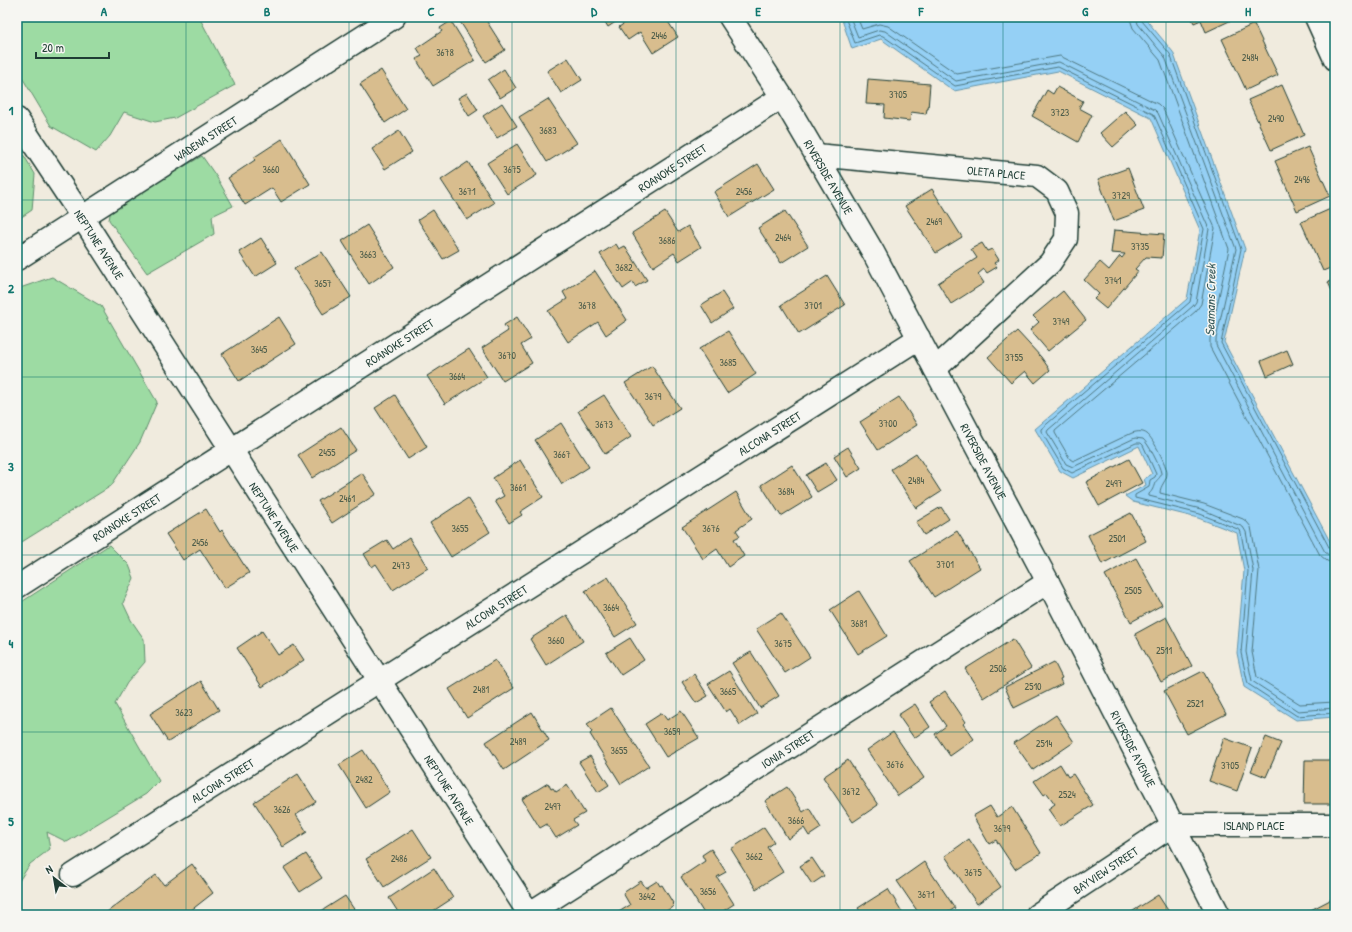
<svg xmlns="http://www.w3.org/2000/svg" width="1352" height="932" font-family="'Patrick Hand',sans-serif">
  <style>
    .green { fill: #9ddba3; stroke: #5e8c6c }
    .water { fill: #95d0f5; stroke: #6695a8 }
    .lines { fill: none; stroke-linecap: round; stroke-linejoin: round }
    .shore { stroke: #4e7881; stroke-width: 1 }
    .building { fill: #d8bd8e; stroke: #1f3d34 }
    .minor-casing { stroke: #1f3d34; stroke-width: 25 }
    .minor { stroke: #f6f6f2; stroke-width: 22 }
    .grid { fill: none; stroke: #0f766e; stroke-width: 1; stroke-opacity: 0.55 }
    .labels { text-anchor: middle; dominant-baseline: central; stroke-width: 3; stroke-linejoin: round; paint-order: stroke }
    .number-label { font-size: 10px; fill: #4d5d4a }
    .street-label { font-size: 12px; fill: #1f3d34; stroke: #f6f6f2 }
    .water-label { font-size: 13px; font-style: italic; fill: #375a5b; stroke: #f6f6f2 }
    .neatline { fill: none; stroke: #0f766e; stroke-width: 1.5 }
    .grid-label { font-size: 13px; text-anchor: middle; font-weight: bold; fill: #0f766e }
  </style>
  <rect width="100%" height="100%" fill="#f0ebde"/>
  <filter id="ink" filterUnits="userSpaceOnUse"><feTurbulence type="fractalNoise" baseFrequency=".025" numOctaves="2"/><feDisplacementMap in="SourceGraphic" scale="8" xChannelSelector="R" yChannelSelector="G"/><feConvolveMatrix kernelMatrix="1 2 1 2 8 2 1 2 1" color-interpolation-filters="sRGB"/></filter>
  <g filter="url(#ink)">
    <path class="green" d="M17 17H199L235 85 175 118 155 122 124 112 110 136 96 152 51 126 17 69Z
      M17 144 35 174 32 210 17 220Z
      M202 156 216 176 233 206 212 216 214 234 147 273 109 220 111 209Z
      M52 277 101 306 157 402 140 442 111 486 17 545V289Z
      M109 545 129 565 134 578 123 603 131 620 144 639 145 662 127 683 115 704 159 781 146 794 67 842 47 832 50 849 30 864 17 884V605Z"/>
    <path class="water" d="M841 17H1144L1173 52 1245 249 1224 342 1335 551V717L1296 720 1244 687 1237 653 1244 571 1237 533 1198 518 1133 502 1125 496 1146 485 1144 479 1152 474 1139 446 1073 478 1060 471 1035 429 1187 299 1200 230 1151 118 1058 71 954 91 881 39 852 49Z"/>
    <g class="lines">
      <path class="shore" d="M845 17 855 43 879 35 883 36 955 86 1058 67 1153 114 1155 117 1204 229 1190 302 1041 429V431L1063 468 1072 473 1136 443H1141L1143 445 1156 474 1155 477 1150 480 1149 487 1135 495V498L1200 514 1240 530 1241 533 1248 571 1241 653 1248 684 1297 716 1335 713
        M850 17 858 37 879 30 885 31 956 81 1059 62 1155 110 1158 113 1209 229 1196 302 1193 306 1048 430 1047 432 1066 464 1073 467 1135 438 1143 439C1148 443 1160 466 1161 473 1161 478 1157 479 1155 483 1153 488 1153 490 1149 494V496L1201 509 1243 527 1246 532 1253 570 1246 652 1252 681 1298 711 1335 708
        M857 17 862 29 879 24 888 26 957 74 1060 56 1158 104 1163 109 1215 228 1201 304 1196 311 1055 431V433L1070 459 1073 461 1132 433C1138 431 1143 431 1147 434 1153 438 1167 466 1167 473 1167 481 1160 485 1160 493L1204 504 1243 519 1247 522 1251 527 1259 570 1252 652 1257 677 1300 704 1335 702
        M1130 17 1131 22 1133 28 1160 60 1229 249 1210 339V347L1320 555 1327 561 1335 563
        M1136 17 1138 24 1165 57 1236 249 1216 339V345L1325 552 1330 556 1335 557
        M1141 17 1142 21 1170 54 1241 249 1221 343 1330 549 1332 551 1335 552"/>
    </g>
    <path class="building" d="M457 17H484L505 50 486 62Z
      M602 17H623L608 27Z
      M634 17H665L678 37 653 53 640 32 628 40 619 27Z
      M1191 17H1238L1206 32 1201 20 1194 23Z
      M451 21 475 60 433 86 416 59 422 56 417 48 442 31 440 28Z
      M1254 24 1278 75 1246 90 1222 39Z
      M568 58 582 80 561 93 547 71Z
      M504 69 516 88 500 98 488 80Z
      M381 70 406 109 385 123 360 84Z
      M868 79 930 84 928 109H927L926 114 911 112 910 121 884 118 885 105 866 104Z
      M1282 85 1304 135 1271 150 1248 100Z
      M1057 87 1083 101 1079 108 1092 115 1078 142 1032 116 1047 90 1053 94Z
      M467 93 478 110 469 116 458 98Z
      M548 99 577 143 547 162 519 117Z
      M502 103 517 126 497 138 483 116Z
      M1125 111 1138 125 1113 147 1100 133Z
      M399 131 412 152 385 169 372 149Z
      M282 139 310 184 281 202 272 188 245 205 228 178 255 160 253 158Z
      M517 144 537 175 507 194 487 163Z
      M1308 147 1330 196 1297 211 1275 161Z
      M468 162 494 203 467 220 441 180Z
      M758 164 774 189 729 217 714 192Z
      M1128 168 1144 210 1114 221 1098 179Z
      M932 189 962 237 936 253 905 206Z
      M1335 207V266L1323 271 1301 222Z
      M433 210 459 250 443 259 418 220Z
      M785 211 808 246 781 263 758 228Z
      M665 212 678 232 688 226 701 247 679 261 674 253 653 267 632 233Z
      M367 225 394 267 369 284 342 241Z
      M1114 230 1164 234 1162 258 1146 257 1135 269 1138 271 1135 275 1106 309 1094 299 1099 294 1084 280 1100 262 1109 270 1120 256 1122 258 1125 254 1111 253Z
      M261 238 277 263 255 277 239 252Z
      M982 243 987 251 992 249 999 260 994 263 997 267 987 273 984 269 978 274 984 283 951 304 938 283 977 258 971 249Z
      M616 244 619 249 625 246 647 280 635 287 633 282 623 289 600 254Z
      M322 252 351 297 323 314 294 269Z
      M595 271 627 320 606 335 598 322 568 342 548 311 567 299 563 292Z
      M827 276 845 305 799 334 781 305Z
      M1335 279V298L1328 282Z
      M1063 291 1086 320 1048 351 1030 330 1039 322 1033 316Z
      M722 292 733 309 712 323 701 305Z
      M279 317 296 344 239 381 222 354Z
      M517 317 531 339 521 345 532 363 503 381 482 348 508 331 504 325Z
      M728 331 756 374 727 393 699 349Z
      M1017 331 1041 357 1050 370 1035 383 1025 371 1011 383 988 357Z
      M469 349 487 377 445 404 427 376Z
      M1287 350 1293 364 1267 376 1261 361Z
      M652 366 680 408 653 425 625 383Z
      M395 395 427 447 408 459 375 408Z
      M604 395 631 437 605 454 578 411Z
      M899 397 917 425 878 450 860 422Z
      M561 423 589 467 562 484 535 440Z
      M341 427 356 450 312 478 298 455Z
      M848 447 861 468 847 477 834 456Z
      M916 453 941 492 916 508 891 469Z
      M1129 459 1142 483 1099 506 1086 482Z
      M520 460 543 497 520 512 522 515 509 523 495 501 504 496 493 478Z
      M826 463 837 480 817 492 806 475Z
      M792 465 812 497 781 516 761 485Z
      M362 473 376 494 332 523 318 501Z
      M736 492 752 519 736 530 740 536 734 539 744 556 728 567 717 549 703 559 682 527Z
      M468 498 490 532 451 557 430 523Z
      M941 507 949 519 924 535 916 522Z
      M206 509 220 532 222 530 249 573 225 588 200 549 183 560 166 534Z
      M1131 513 1146 541 1102 564 1088 535Z
      M957 531 980 568 934 597 910 561Z
      M409 538 428 568 393 590 376 564 372 567 364 554 387 540 393 549Z
      M1136 558 1162 605 1131 622 1105 575Z
      M608 577 637 623 615 637 585 591Z
      M859 591 887 636 858 654 830 610Z
      M781 613 810 657 785 673 756 629Z
      M567 615 583 641 546 665 530 639Z
      M1166 617 1192 666 1161 682 1135 634Z
      M262 631 278 655 294 645 304 660 262 687 237 648Z
      M630 638 644 660 621 675 606 653Z
      M1013 639 1031 668 984 698 965 669Z
      M751 652 779 696 760 708 732 663Z
      M495 660 514 688 467 718 449 689Z
      M1054 662 1062 678 1060 679 1062 684 1014 708 1005 687Z
      M729 671 757 714 740 725 730 709 726 712 708 684Z
      M1203 671 1226 714 1187 734 1164 691Z
      M694 674 708 696 696 703 682 682Z
      M201 681 219 710 168 742 150 714Z
      M945 691 966 722 963 724 974 739 950 756 935 734 946 726 929 702Z
      M915 704 930 727 914 738 898 715Z
      M611 708 649 766 621 784 590 734 592 732 587 724Z
      M681 711 699 738 666 757 645 724 662 713 667 720Z
      M532 712 549 740 504 770 486 742Z
      M1056 715 1074 742 1033 770 1014 743Z
      M893 732 924 778 898 796 867 750Z
      M1266 737 1281 743 1266 777 1251 771Z
      M1224 738 1252 748 1237 791 1209 781Z
      M1332 746H1335V794H1332Z
      M363 750 390 792 366 808 339 765Z
      M590 756 609 785 598 792 579 762Z
      M848 760 878 805 853 822 823 777Z
      M1305 760H1332L1331 804H1304Z
      M1060 764 1068 777 1073 774 1093 805 1060 826 1048 809 1055 804 1047 793 1044 795 1034 781Z
      M298 774 316 802 296 815 307 832 283 847 254 802Z
      M548 783 551 789 553 788 556 792 567 785 585 813 573 820 577 825 556 838 547 824 540 828 522 799Z
      M787 787 803 812 809 808 821 828 809 836 804 828 788 839 765 801Z
      M990 806 997 817 1012 807 1041 853 1015 869 996 840 989 844 973 816Z
      M764 827 774 842 767 847 783 872 756 889 731 849Z
      M413 829 431 857 384 887 366 859Z
      M969 839 1001 887 977 904 945 856Z
      M711 849 726 872 717 877 734 904 717 915H705L681 877 705 861 702 855Z
      M306 854 322 878 300 892 284 868Z
      M812 858 824 876 812 884 800 866Z
      M924 862 955 908 944 915H920L897 881Z
      M192 864 213 893 185 915H109L107 912 156 875 164 885Z
      M434 868 453 898 427 915H400L389 898Z
      M641 881 646 888 657 881 660 886 662 885 673 903 672 904 674 906 660 915H614L630 905 623 893Z
      M888 889 904 915H862L858 908Z
      M1158 895 1171 915H1132L1130 913Z
      M345 896 358 915H315Z
      M1334 898 1335 901V915H1301Z"/>
    <g class="lines">
      <g class="minor-casing">
        <g id="minor">
          <path id="s1" d="M730 17 782 97 873 252 1048 582 1219 915"/>
          <path d="M1316 17 1335 59"/>
          <path id="s2" d="M17 119 82 217 530 915"/>
          <path id="s3" d="M816 155 1037 176 1057 191 1067 213 1066 239 1050 263 935 369"/>
          <path id="s4" d="M17 259 394 17"/>
          <path id="s5" d="M17 587 782 97"/>
          <path id="s6" d="M73 875 919 338"/>
          <path id="s7" d="M527 915 1048 582"/>
          <path id="s8" d="M1037 915 1173 825H1335"/>
        </g>
      </g>
      <use href="#minor" class="minor"/>
    </g>
  </g>
  <path class="grid" d="M186 17V915M349 17V915M512 17V915M676 17V915M840 17V915M1003 17V915M1166 17V915M17 200H1335M17 377H1335M17 555H1335M17 732H1335"/>
  <g class="labels">
    <g class="number-label">
      <text x="659" y="35">2446</text>
      <text x="445" y="52">3678</text>
      <text x="1250" y="57">2484</text>
      <text x="898" y="94">3705</text>
      <text x="1060" y="112">3723</text>
      <text x="1276" y="118">2490</text>
      <text x="548" y="130">3683</text>
      <text x="271" y="169">3660</text>
      <text x="512" y="169">3675</text>
      <text x="1302" y="179">2496</text>
      <text x="467" y="191">3671</text>
      <text x="744" y="191">2456</text>
      <text x="1121" y="195">3729</text>
      <text x="934" y="221">2469</text>
      <text x="783" y="237">2464</text>
      <text x="667" y="240">3686</text>
      <text x="1140" y="246">3735</text>
      <text x="368" y="254">3663</text>
      <text x="624" y="267">3682</text>
      <text x="1113" y="280">3741</text>
      <text x="323" y="283">3657</text>
      <text x="587" y="305">3678</text>
      <text x="813" y="305">3701</text>
      <text x="1061" y="321">3749</text>
      <text x="259" y="349">3645</text>
      <text x="507" y="355">3670</text>
      <text x="1014" y="357">3755</text>
      <text x="728" y="362">3685</text>
      <text x="457" y="376">3664</text>
      <text x="653" y="396">3679</text>
      <text x="888" y="423">3700</text>
      <text x="604" y="424">3673</text>
      <text x="327" y="452">2455</text>
      <text x="562" y="454">3667</text>
      <text x="916" y="480">2484</text>
      <text x="1114" y="483">2497</text>
      <text x="518" y="487">3661</text>
      <text x="786" y="491">3684</text>
      <text x="347" y="498">2461</text>
      <text x="460" y="528">3655</text>
      <text x="711" y="528">3676</text>
      <text x="1117" y="538">2501</text>
      <text x="200" y="542">2456</text>
      <text x="945" y="564">3701</text>
      <text x="401" y="565">2473</text>
      <text x="1133" y="590">2505</text>
      <text x="611" y="607">3664</text>
      <text x="859" y="623">3681</text>
      <text x="556" y="640">3660</text>
      <text x="783" y="643">3675</text>
      <text x="1164" y="650">2511</text>
      <text x="998" y="668">2506</text>
      <text x="1033" y="686">2510</text>
      <text x="481" y="689">2481</text>
      <text x="728" y="691">3665</text>
      <text x="1195" y="703">2521</text>
      <text x="184" y="712">3623</text>
      <text x="672" y="731">3659</text>
      <text x="518" y="741">2489</text>
      <text x="1044" y="743">2514</text>
      <text x="619" y="750">3655</text>
      <text x="895" y="764">3676</text>
      <text x="1230" y="765">3705</text>
      <text x="364" y="779">2482</text>
      <text x="851" y="791">3672</text>
      <text x="1067" y="794">2524</text>
      <text x="553" y="806">2497</text>
      <text x="282" y="809">3626</text>
      <text x="796" y="820">3666</text>
      <text x="1002" y="828">3679</text>
      <text x="754" y="856">3662</text>
      <text x="399" y="858">2486</text>
      <text x="973" y="872">3675</text>
      <text x="708" y="891">3656</text>
      <text x="926" y="894">3671</text>
      <text x="647" y="896">3642</text>
    </g>
    <g class="street-label">
      <text stroke="none"><textPath href="#s4" startOffset="224">WADENA STREET</textPath></text>
      <text stroke="none"><textPath href="#s5" startOffset="778">ROANOKE STREET</textPath></text>
      <text stroke="none"><textPath href="#s3" startOffset="181">OLETA PLACE</textPath></text>
      <text stroke="none"><textPath href="#s1" startOffset="188">RIVERSIDE AVENUE</textPath></text>
      <text stroke="none"><textPath href="#s2" startOffset="150">NEPTUNE AVENUE</textPath></text>
      <text stroke="none"><textPath href="#s5" startOffset="454">ROANOKE STREET</textPath></text>
      <text stroke="none"><textPath href="#s6" startOffset="825">ALCONA STREET</textPath></text>
      <text stroke="none"><textPath href="#s1" startOffset="512">RIVERSIDE AVENUE</textPath></text>
      <text stroke="none"><textPath href="#s5" startOffset="130">ROANOKE STREET</textPath></text>
      <text stroke="none"><textPath href="#s2" startOffset="474">NEPTUNE AVENUE</textPath></text>
      <text stroke="none"><textPath href="#s6" startOffset="501">ALCONA STREET</textPath></text>
      <text stroke="none"><textPath href="#s1" startOffset="836">RIVERSIDE AVENUE</textPath></text>
      <text stroke="none"><textPath href="#s7" startOffset="309">IONIA STREET</textPath></text>
      <text stroke="none"><textPath href="#s6" startOffset="177">ALCONA STREET</textPath></text>
      <text stroke="none"><textPath href="#s2" startOffset="798">NEPTUNE AVENUE</textPath></text>
      <text stroke="none"><textPath href="#s8" startOffset="244">ISLAND PLACE</textPath></text>
      <text stroke="none"><textPath href="#s8" startOffset="82">BAYVIEW STREET</textPath></text>
    </g>
    <g class="water-label">
      <text transform="translate(1210 300) rotate(-89)">Seamans Creek</text>
    </g>
  </g>
  <rect width="1352" height="932" fill="none" stroke="#f6f6f2" stroke-width="44"/>
  <g transform="translate(54 878) rotate(329)" stroke="#f6f6f2" stroke-width="3" paint-order="stroke">
  <path d="M0-3L7 15L0 10L-7 15Z" fill="#1f3d34"/>
  <text y="-6" font-size="11" font-weight="bold" text-anchor="middle" fill="#1f3d34">N</text>
  </g>
  <path d="M36 52v6h73v-6" fill="none" stroke="#1f3d34" stroke-width="2"/>
  <text x="42" y="52" font-size="12" fill="#1f3d34" stroke="#f6f6f2" stroke-width="3" paint-order="stroke">20 m</text>
  <rect x="22" y="22" width="1308" height="888" class="neatline"/>
  <g class="grid-label">
    <text x="104" y="16">A</text>
    <text x="267" y="16">B</text>
    <text x="431" y="16">C</text>
    <text x="594" y="16">D</text>
    <text x="758" y="16">E</text>
    <text x="921" y="16">F</text>
    <text x="1085" y="16">G</text>
    <text x="1248" y="16">H</text>
    <text x="11" y="115">1</text>
    <text x="11" y="293">2</text>
    <text x="11" y="471">3</text>
    <text x="11" y="648">4</text>
    <text x="11" y="826">5</text>
  </g>
</svg>
